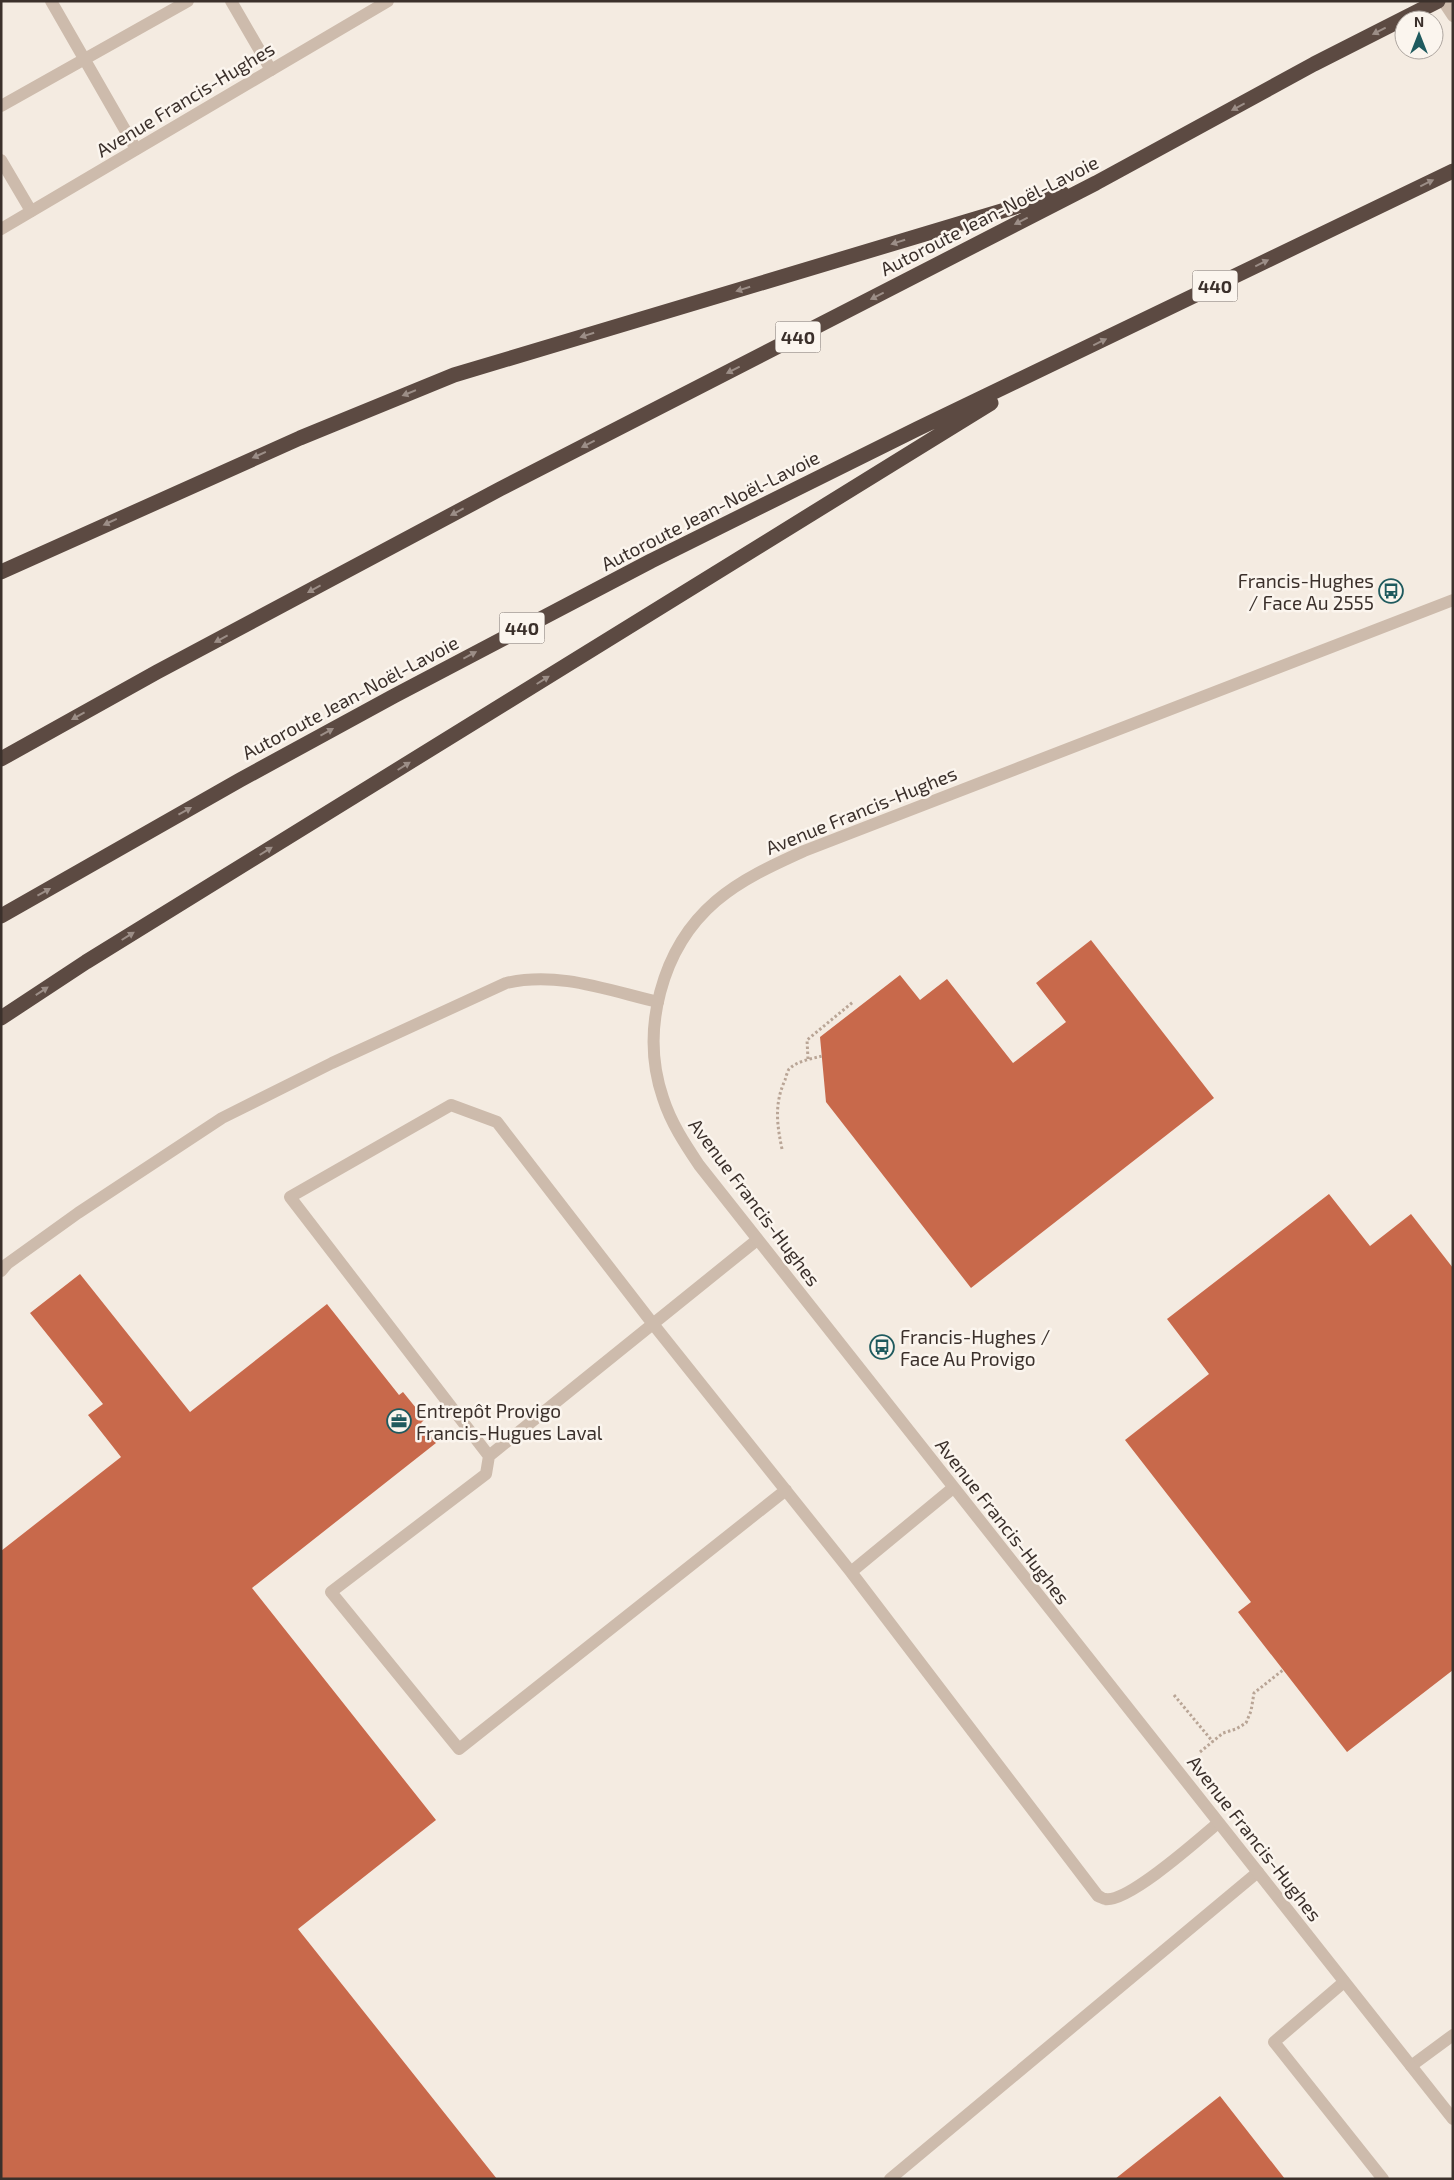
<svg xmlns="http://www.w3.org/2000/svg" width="1454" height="2180" font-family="'Exo 2',sans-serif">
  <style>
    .building { fill: #c8694b }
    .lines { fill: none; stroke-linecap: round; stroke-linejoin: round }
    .path { stroke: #b9a596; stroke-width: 3; stroke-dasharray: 2.5 2.5; stroke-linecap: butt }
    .lane { stroke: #cdbbac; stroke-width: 12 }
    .street { stroke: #cdbbac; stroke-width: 12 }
    .highway { stroke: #5c4a42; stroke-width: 15 }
    .oneway { fill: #9c8e87 }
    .labels { text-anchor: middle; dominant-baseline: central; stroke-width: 5; stroke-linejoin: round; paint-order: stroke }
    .shield { fill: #fbf5ee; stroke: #756b66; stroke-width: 1 }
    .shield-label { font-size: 18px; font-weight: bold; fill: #3b302b }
    .street-label { font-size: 19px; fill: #3b302b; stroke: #fbf5ee }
    .poi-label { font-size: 19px; fill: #3b302b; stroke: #fbf5ee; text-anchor: start }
  </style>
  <rect width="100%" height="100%" fill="#f4ebe1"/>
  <path class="building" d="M1091 940 1214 1098 971 1288 826 1102 820 1037 900 975 920 1000 947 979 1013 1063 1066 1022 1036 983Z
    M1329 1194 1370 1246 1411 1214 1453 1268V1670L1347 1752 1238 1612 1251 1602 1125 1440 1209 1374 1167 1319Z
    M80 1274 190 1412 327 1304 399 1395 403 1392 425 1419 421 1423 436 1443 252 1588 436 1820 298 1929 497 2179H1V1551L121 1457 88 1415 103 1404 30 1313Z
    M1220 2096 1285 2179H1115Z"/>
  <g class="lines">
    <path class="path" d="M808 1059 807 1040 853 1002
      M782 1149C777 1125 774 1104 785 1080 786 1077 787 1072 789 1069 797 1061 811 1059 822 1056
      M1174 1695 1213 1742
      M1200 1752 1223 1733 1236 1729 1246 1723 1251 1711 1254 1693 1283 1670"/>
    <path class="lane" d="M51 1 136 149
      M231 1 271 70
      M1 106 188 1
      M1 160 31 211
      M757 1240 489 1456 290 1197 451 1105 497 1122 653 1324 851 1572 953 1488
      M1 1271 7 1264 78 1213 222 1118 332 1063 506 983C558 971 607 990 658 1002
      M489 1456 486 1474 331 1592 459 1749 786 1490
      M851 1572 1098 1896C1101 1897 1103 1899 1105 1899 1128 1903 1199 1839 1218 1823
      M1344 1982 1274 2042 1383 2179
      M1411 2066 1453 2035
      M890 2179 1258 1872"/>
    <path class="street" d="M1443 1 1453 16
      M1 229 388 1
      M1453 600 804 851C773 865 742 879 716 901 661 948 640 1031 663 1098 671 1123 685 1144 699 1165L1453 2119"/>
    <path class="highway" d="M1 572 300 438 454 375 1062 193
      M1 759 157 672 500 489 1096 183 1314 64 1438 1
      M1 916 240 780 394 696 651 561 917 429 1453 171
      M1 1018 86 962 991 403"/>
  </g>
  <defs><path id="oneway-solid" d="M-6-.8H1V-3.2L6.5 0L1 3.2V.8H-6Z" transform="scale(1.25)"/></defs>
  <g class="oneway">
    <use href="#oneway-solid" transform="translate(1379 31) rotate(153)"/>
    <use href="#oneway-solid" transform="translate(1238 107) rotate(152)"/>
    <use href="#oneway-solid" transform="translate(1427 183) rotate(-26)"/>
    <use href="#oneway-solid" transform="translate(1021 221) rotate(153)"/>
    <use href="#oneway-solid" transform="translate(898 242) rotate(163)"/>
    <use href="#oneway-solid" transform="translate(1262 263) rotate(-26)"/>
    <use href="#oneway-solid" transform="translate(743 289) rotate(163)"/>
    <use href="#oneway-solid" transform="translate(877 296) rotate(153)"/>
    <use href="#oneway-solid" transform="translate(587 335) rotate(163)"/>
    <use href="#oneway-solid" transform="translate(1100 342) rotate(-26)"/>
    <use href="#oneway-solid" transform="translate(733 370) rotate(153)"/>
    <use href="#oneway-solid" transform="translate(409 393) rotate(158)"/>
    <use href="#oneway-solid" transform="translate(588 444) rotate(153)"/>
    <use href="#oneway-solid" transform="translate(259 455) rotate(156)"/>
    <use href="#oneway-solid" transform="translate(457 512) rotate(152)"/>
    <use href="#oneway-solid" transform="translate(110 522) rotate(155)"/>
    <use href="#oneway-solid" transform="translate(314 589) rotate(151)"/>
    <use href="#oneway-solid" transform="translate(221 639) rotate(152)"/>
    <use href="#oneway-solid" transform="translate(470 655) rotate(-28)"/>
    <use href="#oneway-solid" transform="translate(543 680) rotate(-32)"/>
    <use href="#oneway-solid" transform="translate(78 716) rotate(151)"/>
    <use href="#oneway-solid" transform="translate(327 732) rotate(-29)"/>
    <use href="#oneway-solid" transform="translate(404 766) rotate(-32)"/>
    <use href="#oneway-solid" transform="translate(185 811) rotate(-29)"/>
    <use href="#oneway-solid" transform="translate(266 851) rotate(-32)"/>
    <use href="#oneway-solid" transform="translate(44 892) rotate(-29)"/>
    <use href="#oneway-solid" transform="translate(128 936) rotate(-32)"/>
    <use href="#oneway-solid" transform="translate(42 991) rotate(-33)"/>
  </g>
  <defs>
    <g id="bus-ring" transform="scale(1.25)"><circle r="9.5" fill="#fbf5ee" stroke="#1f5a5e" stroke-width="1.5"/><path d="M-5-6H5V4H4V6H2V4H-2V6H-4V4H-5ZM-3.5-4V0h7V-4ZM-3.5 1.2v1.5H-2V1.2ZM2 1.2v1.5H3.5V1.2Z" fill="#1f5a5e"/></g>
    <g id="office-ring" transform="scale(1.25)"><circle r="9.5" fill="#fbf5ee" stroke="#1f5a5e" stroke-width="1.5"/><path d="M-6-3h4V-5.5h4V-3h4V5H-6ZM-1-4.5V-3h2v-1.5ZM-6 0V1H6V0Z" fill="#1f5a5e"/></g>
  </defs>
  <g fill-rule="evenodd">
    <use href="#bus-ring" x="1391" y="591"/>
    <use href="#bus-ring" x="882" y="1347"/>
    <use href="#office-ring" x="399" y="1421"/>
  </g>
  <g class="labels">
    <g class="shield">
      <rect x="1192.5" y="270.5" width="45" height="31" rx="4"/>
      <rect x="775.5" y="321.5" width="45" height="31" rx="4"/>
      <rect x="499.5" y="612.5" width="45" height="31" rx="4"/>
    </g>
    <g class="shield-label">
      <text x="1215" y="286">440</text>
      <text x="798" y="337">440</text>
      <text x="522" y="628">440</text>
    </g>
    <g class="street-label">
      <text transform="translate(185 99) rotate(-31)">Avenue Francis-Hughes</text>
      <text transform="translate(989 215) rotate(-27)">Autoroute Jean-Noël-Lavoie</text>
      <text transform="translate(710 510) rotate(-27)">Autoroute Jean-Noël-Lavoie</text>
      <text transform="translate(350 697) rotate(-28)">Autoroute Jean-Noël-Lavoie</text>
      <text transform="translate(861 810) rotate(-22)">Avenue Francis-Hughes</text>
      <text transform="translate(755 1202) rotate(53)">Avenue Francis-Hughes</text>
      <text transform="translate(1003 1521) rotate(52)">Avenue Francis-Hughes</text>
      <text transform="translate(1255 1838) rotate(52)">Avenue Francis-Hughes</text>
    </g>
    <g class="poi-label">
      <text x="1374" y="580" text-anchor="end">Francis-Hughes<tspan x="1374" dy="22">/ Face Au 2555</tspan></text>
      <text x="900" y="1336">Francis-Hughes /<tspan x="900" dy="22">Face Au Provigo</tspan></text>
      <text x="416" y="1410">Entrepôt Provigo<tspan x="416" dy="22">Francis-Hugues Laval</tspan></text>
    </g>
  </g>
  <rect width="1454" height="2180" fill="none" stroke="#3b302b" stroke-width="5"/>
  <g transform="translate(1419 35)"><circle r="24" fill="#fbf5ee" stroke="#aea6a0"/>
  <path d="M0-4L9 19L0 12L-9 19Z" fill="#1f5a5e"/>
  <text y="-8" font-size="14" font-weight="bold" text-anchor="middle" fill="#3b302b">N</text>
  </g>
</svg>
